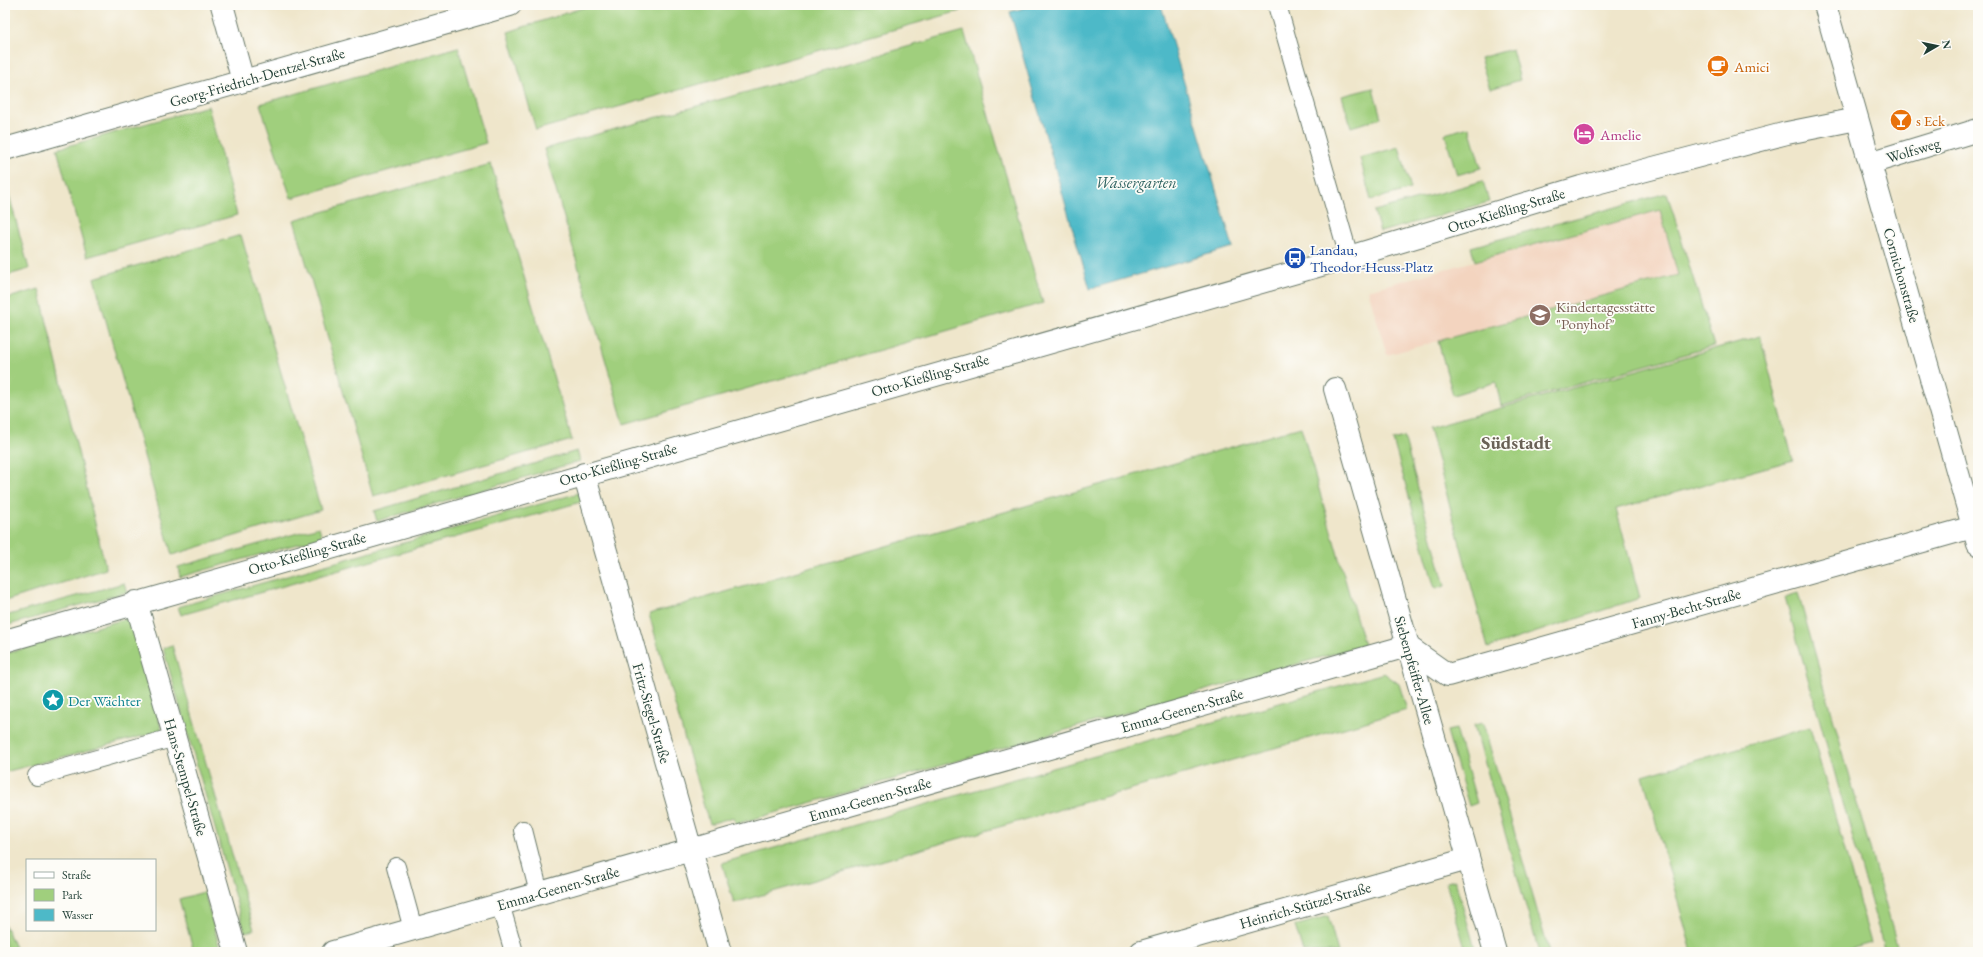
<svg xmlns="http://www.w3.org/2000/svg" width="1983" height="957" font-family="'EB Garamond',serif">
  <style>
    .built { fill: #f3d4bf }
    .green { fill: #a0cf7d; stroke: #608658 }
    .water { fill: #4db9c8; stroke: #367b7e }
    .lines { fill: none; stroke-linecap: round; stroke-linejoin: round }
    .service-casing { stroke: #687869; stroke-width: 20 }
    .minor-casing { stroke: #687869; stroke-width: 24 }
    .service { stroke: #fff; stroke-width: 18 }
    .minor { stroke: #fff; stroke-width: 22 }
    .labels { text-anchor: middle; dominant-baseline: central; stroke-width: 3.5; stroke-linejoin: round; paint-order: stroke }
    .food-label { font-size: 15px; fill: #c56008; stroke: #fdfcf7; text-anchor: start }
    .street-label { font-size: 15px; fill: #1f3d34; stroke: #fdfcf7 }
    .hotel-label { font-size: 15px; fill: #b23c85; stroke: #fdfcf7; text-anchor: start }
    .transit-label { font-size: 15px; fill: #164399; stroke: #fdfcf7; text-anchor: start }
    .education-label { font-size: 15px; fill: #785e54; stroke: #fdfcf7; text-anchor: start }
    .culture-label { font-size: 15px; fill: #0d838f; stroke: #fdfcf7; text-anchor: start }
    .water-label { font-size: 16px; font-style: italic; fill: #2d6260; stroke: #fdfcf7 }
    .district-label { font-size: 19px; font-weight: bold; fill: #6a6155; stroke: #fdfcf7 }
  </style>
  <rect width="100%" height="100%" fill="#fdfcf7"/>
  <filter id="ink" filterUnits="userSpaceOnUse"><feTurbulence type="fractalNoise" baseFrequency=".025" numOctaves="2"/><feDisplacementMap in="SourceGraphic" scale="8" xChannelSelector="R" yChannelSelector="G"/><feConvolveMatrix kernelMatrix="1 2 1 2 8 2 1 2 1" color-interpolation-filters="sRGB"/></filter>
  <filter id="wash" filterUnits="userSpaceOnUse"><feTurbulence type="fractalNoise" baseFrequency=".012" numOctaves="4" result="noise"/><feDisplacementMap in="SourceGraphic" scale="16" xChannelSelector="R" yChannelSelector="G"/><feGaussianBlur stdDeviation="0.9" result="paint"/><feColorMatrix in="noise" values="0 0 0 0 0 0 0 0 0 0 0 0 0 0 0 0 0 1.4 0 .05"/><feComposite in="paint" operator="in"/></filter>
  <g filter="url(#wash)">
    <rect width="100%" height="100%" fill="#efe6cb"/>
    <path class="built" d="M1667 193 1714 346 1501 406 1496 382 1453 395 1438 341 1387 355 1368 290 1475 261 1471 247Z"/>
    <path class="green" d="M591 5H958L960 11 536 130 508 32Z
      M964 31 1043 303 624 424 544 149Z
      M458 47 486 143 291 198 260 104Z
      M1512 49 1520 80 1490 89 1480 58Z
      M1373 88 1381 118 1351 127 1342 96Z
      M208 106 237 215 87 257 57 149Z
      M1469 127 1481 168 1457 175 1445 134Z
      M1399 147 1411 189 1371 200 1360 158Z
      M491 164 572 440 373 496 294 220Z
      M5 180 29 269 5 276Z
      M1483 181 1489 202 1380 232 1374 211Z
      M1667 193 1714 346 1501 406 1496 382 1453 395 1438 341 1678 275 1660 210 1475 261 1471 247Z
      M241 235 321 510 172 555 94 278Z
      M39 289 106 569 5 601V299Z
      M1760 336 1793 460 1616 509 1640 598 1488 648 1429 428Z
      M1301 427 1364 645 736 824 734 817 709 824 649 614Z
      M1404 437 1445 586 1435 589 1393 440Z
      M577 451 580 461 377 521 374 511Z
      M586 491 588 500 181 615 178 607Z
      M319 527 322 537 180 577 178 567Z
      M124 583 127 592 5 626V616Z
      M1798 593 1899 952H1885L1785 597Z
      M131 617 162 731 5 772V654Z
      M172 645 254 930 245 932 163 648Z
      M1384 673 1399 684 1407 710 734 903 722 863Z
      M1483 723 1549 952H1539L1474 725Z
      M1810 727 1871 943 1840 952H1692L1643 776Z
      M1456 729 1477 803 1469 806 1447 731Z
      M1455 880 1476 952H1466L1446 882Z
      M204 892 221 952H194L179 899Z
      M1328 916 1338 952H1303L1295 926Z
      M5 925 17 952H5Z"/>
    <path class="water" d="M1034 5H1161L1233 247 1090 289 1010 12Z"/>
  </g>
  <g filter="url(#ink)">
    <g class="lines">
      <g class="service-casing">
        <path id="service" d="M1277 5 1349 257
          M37 776 175 737
          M523 830 539 893
          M396 867 413 929
          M500 904 514 952"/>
      </g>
      <g class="minor-casing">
        <path id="minor" d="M222 5 243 81
          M1825 5 1978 544
          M5 149 510 5
          M1870 163 1978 130
          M1335 389 1495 952
          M584 474 720 952
          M136 602 236 952
          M5 641 1349 257 1581 187 1787 133 1857 119
          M333 952 1407 646 1448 675 1973 527
          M1141 952 1468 859"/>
      </g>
      <use href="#service" class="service"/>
      <use href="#minor" class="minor"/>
    </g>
  </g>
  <defs>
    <g id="cafe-disc" transform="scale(1.15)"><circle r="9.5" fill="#e8710a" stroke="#fdfcf7"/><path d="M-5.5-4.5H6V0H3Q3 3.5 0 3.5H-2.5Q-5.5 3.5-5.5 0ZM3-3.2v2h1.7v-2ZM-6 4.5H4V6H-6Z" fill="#fff"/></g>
    <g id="bar-disc" transform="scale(1.15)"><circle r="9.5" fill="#e8710a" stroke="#fdfcf7"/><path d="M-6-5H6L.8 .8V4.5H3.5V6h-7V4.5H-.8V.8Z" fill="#fff"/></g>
    <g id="hotel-disc" transform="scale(1.15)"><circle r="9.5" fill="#d1479c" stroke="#fdfcf7"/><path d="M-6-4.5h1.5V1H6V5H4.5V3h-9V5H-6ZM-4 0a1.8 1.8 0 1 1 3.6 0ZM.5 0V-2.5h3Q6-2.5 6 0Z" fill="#fff"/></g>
    <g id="bus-disc" transform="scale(1.15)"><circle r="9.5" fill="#1a4fb4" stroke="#fdfcf7"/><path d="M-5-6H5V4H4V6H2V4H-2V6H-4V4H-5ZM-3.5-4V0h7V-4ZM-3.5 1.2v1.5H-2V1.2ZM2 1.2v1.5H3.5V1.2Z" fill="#fff"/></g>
    <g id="school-disc" transform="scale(1.15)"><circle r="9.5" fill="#8d6e63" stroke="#fdfcf7"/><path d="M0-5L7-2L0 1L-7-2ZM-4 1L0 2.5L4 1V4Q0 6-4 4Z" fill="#fff"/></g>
    <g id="sight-disc" transform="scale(1.15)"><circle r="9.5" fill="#0f9aa8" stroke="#fdfcf7"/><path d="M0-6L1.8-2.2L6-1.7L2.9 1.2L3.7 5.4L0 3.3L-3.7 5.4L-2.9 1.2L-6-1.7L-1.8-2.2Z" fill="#fff"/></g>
  </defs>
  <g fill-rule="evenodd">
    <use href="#cafe-disc" x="1718" y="66"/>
    <use href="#bar-disc" x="1901" y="120"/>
    <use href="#hotel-disc" x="1584" y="134"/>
    <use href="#bus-disc" x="1295" y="258"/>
    <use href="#school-disc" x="1540" y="315"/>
    <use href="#sight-disc" x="53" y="700"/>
  </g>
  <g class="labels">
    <g class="food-label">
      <text x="1734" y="66">Amici</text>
      <text x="1916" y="120">s Eck</text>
    </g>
    <g class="street-label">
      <text transform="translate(257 77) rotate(-16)">Georg-Friedrich-Dentzel-Straße</text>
      <text transform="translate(1913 150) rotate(-17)">Wolfsweg</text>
      <text transform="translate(1506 210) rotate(-17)">Otto-Kießling-Straße</text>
      <text transform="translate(1902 275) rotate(74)">Cornichonstraße</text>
      <text transform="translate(930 375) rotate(-16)">Otto-Kießling-Straße</text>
      <text transform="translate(618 464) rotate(-16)">Otto-Kießling-Straße</text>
      <text transform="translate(307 553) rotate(-16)">Otto-Kießling-Straße</text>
      <text transform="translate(1686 608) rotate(-16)">Fanny-Becht-Straße</text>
      <text transform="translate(1415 670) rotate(74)">Siebenpfeiffer-Allee</text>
      <text transform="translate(1182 710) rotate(-16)">Emma-Geenen-Straße</text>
      <text transform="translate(652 713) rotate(74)">Fritz-Siegel-Straße</text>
      <text transform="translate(186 777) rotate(74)">Hans-Stempel-Straße</text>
      <text transform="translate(870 799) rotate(-16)">Emma-Geenen-Straße</text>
      <text transform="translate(558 888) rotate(-16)">Emma-Geenen-Straße</text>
      <text transform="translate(1305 905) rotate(-16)">Heinrich-Stützel-Straße</text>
    </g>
    <g class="hotel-label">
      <text x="1600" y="134">Amelie</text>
    </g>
    <g class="transit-label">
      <text x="1310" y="249">Landau,<tspan x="1310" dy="17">Theodor-Heuss-Platz</tspan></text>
    </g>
    <g class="education-label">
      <text x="1556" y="306">Kindertagesstätte<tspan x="1556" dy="17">"Ponyhof"</tspan></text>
    </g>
    <g class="culture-label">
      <text x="68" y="700">Der Wächter</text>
    </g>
    <g class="water-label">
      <text x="1136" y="182">Wassergarten</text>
    </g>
    <g class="district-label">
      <text x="1516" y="442">Südstadt</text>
    </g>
  </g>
  <rect width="1983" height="957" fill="none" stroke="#fdfcf7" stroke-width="20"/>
  <rect x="26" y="859" width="130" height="72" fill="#fdfcf7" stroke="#a4b0a9"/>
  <rect x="34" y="872" width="20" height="6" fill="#ffffff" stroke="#a4b0a9"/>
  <text x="62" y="879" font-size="12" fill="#1f3d34">Straße</text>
  <rect x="34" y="889" width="20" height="12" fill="#a0cf7d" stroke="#a4b0a9"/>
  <text x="62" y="899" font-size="12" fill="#1f3d34">Park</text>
  <rect x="34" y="909" width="20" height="12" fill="#4db9c8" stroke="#a4b0a9"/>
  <text x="62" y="919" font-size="12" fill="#1f3d34">Wasser</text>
  <g transform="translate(1937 46) rotate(81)" stroke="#fdfcf7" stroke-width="3" paint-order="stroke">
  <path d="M0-3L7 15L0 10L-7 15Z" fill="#1f3d34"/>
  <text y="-6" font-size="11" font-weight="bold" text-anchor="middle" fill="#1f3d34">N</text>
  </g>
</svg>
